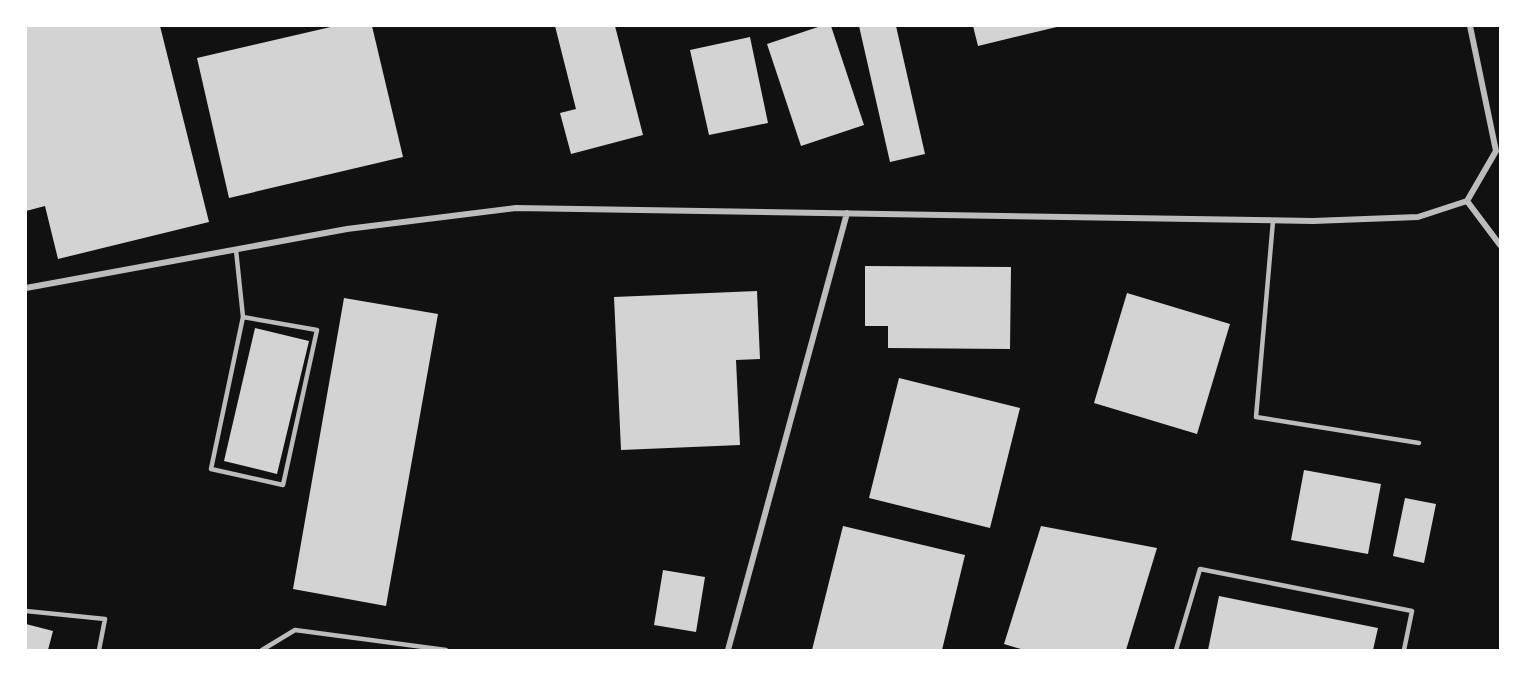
<svg xmlns="http://www.w3.org/2000/svg" width="1526" height="676" font-family="'PT Sans Narrow',sans-serif">
  <style>
    .building { fill: #d3d3d3 }
    .lines { fill: none; stroke-linecap: round; stroke-linejoin: round }
    .service { stroke: #bcbcbc; stroke-width: 4.5 }
    .minor { stroke: #bcbcbc; stroke-width: 6 }
  </style>
  <rect width="100%" height="100%" fill="#111"/>
  <path class="building" d="M26 26H160L209 222 58 259 45 206 26 211Z
    M335 26H372L403 157 229 198 197 58Z
    M555 26H615L643 135 571 154 560 113 576 109Z
    M821 26H831L864 125 801 146 767 44Z
    M859 26H896L925 154 890 162Z
    M973 26H1061L978 46Z
    M750 37 768 123 709 135 690 50Z
    M865 266 1011 267 1010 349 888 348V326H865Z
    M757 291 760 359 736 360 740 445 621 450 614 297Z
    M1127 293 1230 324 1197 434 1094 403Z
    M344 298 438 314 386 606 293 589Z
    M255 328 309 341 277 474 224 461Z
    M899 378 1020 408 990 528 869 498Z
    M1304 470 1381 484 1368 554 1291 540Z
    M1405 498 1436 504 1424 563 1393 556Z
    M843 526 965 555 942 650H812Z
    M1041 526 1157 548 1126 650H1024L1004 644Z
    M663 570 705 577 696 632 654 625Z
    M1219 596 1378 628 1373 650H1208Z
    M26 624 53 631 48 650H26Z"/>
  <g class="lines">
    <path class="service" d="M1273 221 1256 417 1419 443
      M236 250 243 317 211 469 283 485 317 330 243 317
      M26 611 105 619 99 650
      M262 650 295 630 446 650
      M1176 650 1200 569 1412 611 1404 650"/>
    <path class="minor" d="M1470 26 1496 151 1467 201 1500 245
      M26 288 347 229 516 208 1313 221 1418 217 1467 201
      M728 650 847 213"/>
  </g>
  <rect width="1526" height="676" fill="none" stroke="#ffffff" stroke-width="54"/>
</svg>
